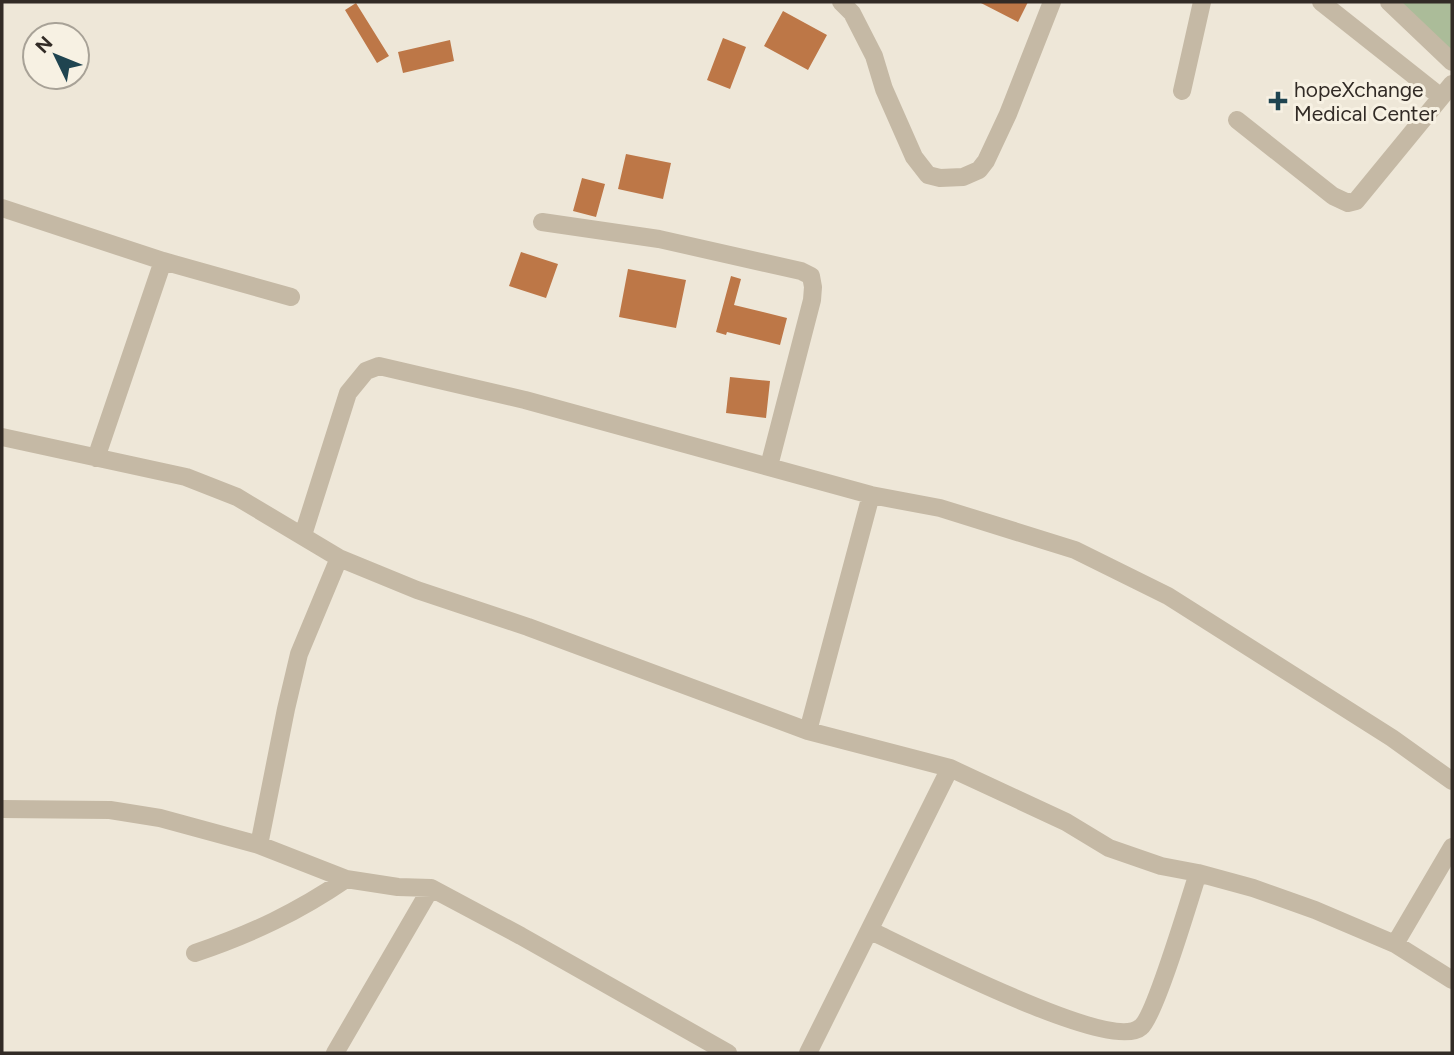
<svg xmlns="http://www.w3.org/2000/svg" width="1454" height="1055" font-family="Figtree,sans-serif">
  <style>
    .green { fill: #abbc99 }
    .building { fill: #bd7747 }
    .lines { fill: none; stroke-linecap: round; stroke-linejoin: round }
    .minor { stroke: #c5b9a5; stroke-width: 18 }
    .poi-dot { fill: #1f4450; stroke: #f7f1e3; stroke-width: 2.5 }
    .labels { text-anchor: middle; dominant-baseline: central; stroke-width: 6; stroke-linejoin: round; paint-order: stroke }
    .poi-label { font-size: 21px; fill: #322b26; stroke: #f7f1e3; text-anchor: start }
  </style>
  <rect width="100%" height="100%" fill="#eee7d8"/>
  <path class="green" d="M1391 2H1452V56Z"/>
  <path class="building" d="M979 2H1028L1018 22Z
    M356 3 389 56 377 63 345 10Z
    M783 11 827 35 808 70 764 46Z
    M723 38 746 47 730 89 707 80Z
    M450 40 454 61 403 73 398 52Z
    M626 154 671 163 663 199 618 189Z
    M582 178 605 184 596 217 573 211Z
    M521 252 558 264 546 298 509 286Z
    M628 269 686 280 676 328 619 317Z
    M731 276 741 279 734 305 787 318 780 345 727 332 726 335 716 332Z
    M730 377 770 381 766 418 726 413Z"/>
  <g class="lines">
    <path class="minor" d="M841 2 852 13 874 56 884 89 914 157 928 175 940 178 963 177 979 170 986 161 1008 114 1052 2
      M1321 2 1441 97
      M1389 2 1452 62
      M1182 91 1202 2
      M1237 120 1333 196 1348 203 1356 201 1452 84
      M2 208 163 261 291 297
      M542 222 659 239 801 271 811 276 813 287 812 300 769 466
      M2 437 186 477 237 497 339 558 417 590 528 627 808 731 950 768 1066 822 1109 848 1161 866 1198 873 1253 888 1315 910 1395 944 1452 980
      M96 458 163 261
      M303 535 348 393 366 371 379 366 525 400 871 495 940 508 1075 550 1168 596 1392 738 1452 781
      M808 731 871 495
      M2 809 110 810 160 818 259 845 346 879 398 887 431 888 521 936 728 1053
      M259 845 286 709 299 654 339 558
      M871 931C910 949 1111 1054 1141 1027 1155 1016 1190 898 1198 873
      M1395 944 1452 847
      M195 953C251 934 298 912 346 879
      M335 1053 431 888
      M808 1053 950 768"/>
  </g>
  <path class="poi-dot" d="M1274.5 90.5h7v7h7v7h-7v7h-7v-7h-7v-7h7z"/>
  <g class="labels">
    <g class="poi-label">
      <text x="1294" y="89">hopeXchange<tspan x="1294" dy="24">Medical Center</tspan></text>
    </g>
  </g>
  <rect width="1454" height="1055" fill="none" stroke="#322b26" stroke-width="7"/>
  <g transform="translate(56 56) rotate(313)"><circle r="33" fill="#f7f1e3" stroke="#a8a297" stroke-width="2"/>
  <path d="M0-5L12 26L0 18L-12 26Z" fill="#1f4450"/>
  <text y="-10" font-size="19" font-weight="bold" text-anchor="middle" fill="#322b26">N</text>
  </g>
</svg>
